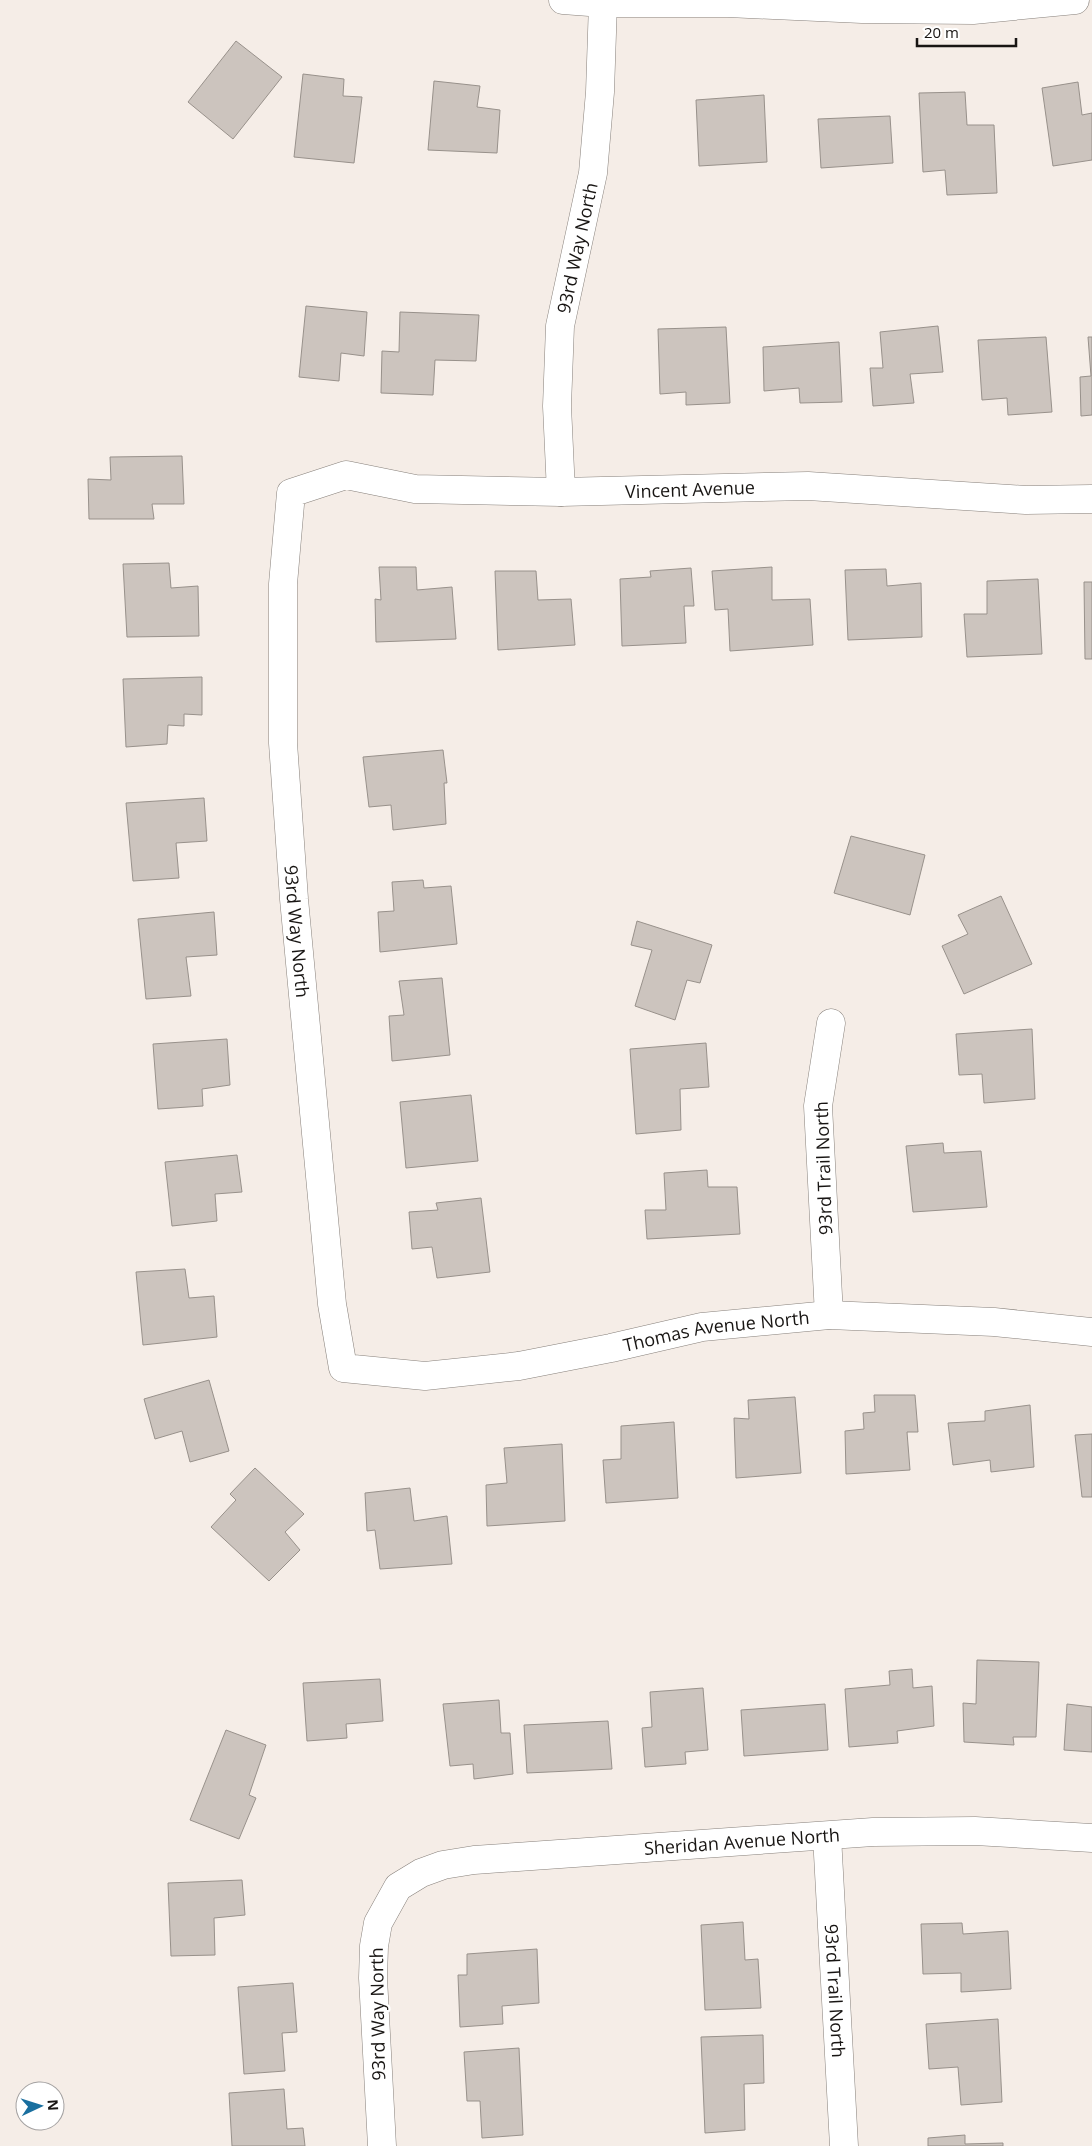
<svg xmlns="http://www.w3.org/2000/svg" width="1092" height="2146" font-family="'Open Sans',sans-serif">
  <style>
    .building { fill: #ccc4be; stroke: #98918b }
    .lines { fill: none; stroke-linecap: round; stroke-linejoin: round }
    .minor-casing { stroke: #87807b; stroke-width: 29 }
    .minor { stroke: #fff; stroke-width: 28 }
    .labels { text-anchor: middle; dominant-baseline: central; stroke-width: 4.5; stroke-linejoin: round; paint-order: stroke }
    .street-label { font-size: 18px; fill: #181513; stroke: #fff }
  </style>
  <rect width="100%" height="100%" fill="#f5ede7"/>
  <path class="building" d="M236 41 282 77 233 139 188 102Z
    M303 74 344 79 343 96 362 97 354 163 294 157Z
    M434 81 480 86 477 107 500 110 497 153 428 150Z
    M1078 82 1082 115 1092 113V160L1053 166 1042 88Z
    M965 92 967 125H994L997 193 947 195 945 170 923 172 919 93Z
    M764 95 767 162 699 166 696 100Z
    M890 116 893 163 821 168 818 119Z
    M306 306 367 312 364 356 341 353 339 381 299 377Z
    M400 312 479 315 476 361 435 360 433 395 381 393 382 351 399 352Z
    M938 326 943 372 910 374 914 403 873 406 870 368H883L880 332Z
    M726 327 730 403 686 405V392L660 394 658 329Z
    M1046 337 1052 412 1008 415 1007 398 982 400 978 340Z
    M1088 337H1092V415L1081 416 1080 377 1091 376Z
    M839 342 842 402 800 403 799 388 764 391 763 347Z
    M182 456 184 504H152L154 519H89L88 479 111 480 110 457Z
    M169 563 171 588 198 586 199 636 127 637 123 564Z
    M379 567H416L417 590 452 587 456 639 376 642 375 599 381 600Z
    M772 567V600L810 599 813 645 730 651 728 609 715 610 712 571Z
    M691 568 694 606H684L686 643 622 646 620 579 651 577 650 571Z
    M886 569 887 586 921 583 922 637 848 640 845 570Z
    M495 571H536L538 600 571 599 575 645 498 650Z
    M1038 579 1042 654 967 657 964 614H987V581Z
    M1084 582H1092V659H1085Z
    M202 677V715L184 714V726L168 725 167 744 126 747 123 679Z
    M443 750 447 783H444L446 824 393 830 391 805 369 807 363 757Z
    M204 798 207 841 176 843 179 878 133 881 126 803Z
    M851 836 925 855 910 915 834 893Z
    M423 880 424 888 451 886 457 944 380 952 378 912 394 911 392 882Z
    M1001 896 1032 964 964 994 942 946 968 934 958 915Z
    M214 912 217 955 186 957 191 996 146 999 138 919Z
    M637 921 712 945 700 983 687 980 675 1020 635 1006 652 950 631 945Z
    M442 978 450 1055 392 1061 389 1016 404 1015 399 981Z
    M1032 1029 1035 1099 984 1103 982 1074 959 1075 956 1034Z
    M227 1039 230 1085 202 1089 203 1106 158 1109 153 1044Z
    M706 1043 709 1087 680 1089 681 1130 636 1134 630 1049Z
    M471 1095 478 1161 406 1168 400 1102Z
    M943 1143 944 1153 981 1151 987 1207 913 1212 906 1146Z
    M237 1155 242 1192 215 1194 217 1221 172 1226 165 1162Z
    M707 1170 708 1187H737L740 1234 647 1239 645 1210H666L664 1173Z
    M481 1198 490 1272 437 1278 432 1247 412 1249 409 1212 438 1210 436 1203Z
    M185 1269 189 1298 214 1296 217 1337 143 1345 136 1272Z
    M209 1380 229 1451 190 1462 182 1431 155 1439 144 1399Z
    M874 1395H915L918 1432H907L910 1470 846 1474 845 1431 864 1429 863 1413 875 1412Z
    M795 1397 801 1473 736 1478 734 1418 749 1419 748 1400Z
    M1030 1405 1034 1467 991 1472 990 1460 953 1465 948 1423 985 1421V1411Z
    M674 1422 678 1498 606 1503 603 1460 621 1459V1426Z
    M1092 1434V1497H1082L1075 1435Z
    M562 1444 565 1521 487 1526 486 1485 507 1483 504 1448Z
    M255 1468 304 1514 285 1532 300 1550 269 1581 211 1527 236 1500 230 1494Z
    M410 1488 414 1521 447 1516 452 1564 380 1569 375 1530 367 1531 365 1493Z
    M977 1660 1039 1662 1036 1737H1013L1014 1745 964 1742 963 1703 976 1704Z
    M912 1669 913 1688 932 1686 934 1726 897 1731 898 1743 849 1747 845 1689 890 1685 889 1671Z
    M380 1679 383 1721 346 1724 347 1738 307 1741 303 1683Z
    M703 1688 708 1750 685 1752 686 1764 645 1767 642 1728 652 1727 650 1692Z
    M499 1700 501 1733H510L513 1774 474 1779 473 1764 450 1766 443 1704Z
    M825 1704 828 1750 744 1756 741 1710Z
    M1067 1704 1092 1707V1752L1064 1750Z
    M608 1721 612 1769 527 1773 524 1725Z
    M226 1730 266 1745 249 1795 256 1798 239 1839 190 1820Z
    M242 1880 245 1915 214 1918 215 1955 171 1956 168 1883Z
    M743 1922 745 1960 758 1959 761 2008 705 2010 701 1925Z
    M962 1923 963 1934 1008 1931 1011 1989 961 1992V1973L923 1974 921 1924Z
    M537 1949 539 2003 502 2006 503 2024 460 2027 458 1975H467V1954Z
    M293 1983 297 2032 282 2033 285 2071 244 2074 238 1987Z
    M998 2019 1002 2102 961 2105 958 2067 929 2069 926 2024Z
    M763 2035 764 2083 744 2084 745 2130 705 2133 701 2037Z
    M519 2048 523 2135 482 2138 480 2101H467L464 2052Z
    M284 2089 287 2129 303 2128 305 2146H232L229 2093Z
    M965 2135V2144L1003 2143V2146H928V2138Z"/>
  <g class="lines">
    <g class="minor-casing">
      <g id="minor">
        <path d="M563 0 603 3H728L862 9 973 10 1075 0"/>
        <path id="s1" d="M561 492 557 406 560 326 593 173 600 92 603 3"/>
        <path id="s2" d="M1092 499 1026 500 808 486 561 492 415 489 346 475 291 493 283 584V743L294 899 332 1304 343 1368 425 1376 519 1366 611 1348 702 1327 829 1315 994 1322 1092 1332"/>
        <path d="M829 1315 818 1106 831 1023"/>
        <path id="s3" d="M827 1836 844 2146"/>
        <path id="s4" d="M382 2146 373 1978 374 1946 378 1923 398 1887 421 1873 443 1865 474 1860 873 1832 975 1831 1092 1838"/>
      </g>
    </g>
    <use href="#minor" class="minor"/>
  </g>
  <g class="labels">
    <g class="street-label">
      <text stroke="none"><textPath href="#s1" startOffset="246">93rd Way North</textPath></text>
      <text transform="translate(690 489) rotate(-2)">Vincent Avenue</text>
      <text stroke="none"><textPath href="#s2" startOffset="1245">93rd Way North</textPath></text>
      <text transform="translate(823 1168) rotate(-92)">93rd Trail North</text>
      <text stroke="none"><textPath href="#s2" startOffset="2062">Thomas Avenue North</textPath></text>
      <text stroke="none"><textPath href="#s4" startOffset="615">Sheridan Avenue North</textPath></text>
      <text stroke="none"><textPath href="#s3" startOffset="155">93rd Trail North</textPath></text>
      <text transform="translate(377 2014) rotate(-91)">93rd Way North</text>
    </g>
  </g>
  <g transform="translate(40 2106) rotate(86)"><circle r="24" fill="#ffffff" stroke="#a3a1a1"/>
  <path d="M0-4L9 19L0 12L-9 19Z" fill="#196f9f"/>
  <text y="-8" font-size="14" font-weight="bold" text-anchor="middle" fill="#181513">N</text>
  </g>
  <path d="M917 38v8h99v-8" fill="none" stroke="#181513" stroke-width="2.5"/>
  <text x="924" y="38" font-size="15" fill="#181513" stroke="#ffffff" stroke-width="4" paint-order="stroke">20 m</text>
</svg>
